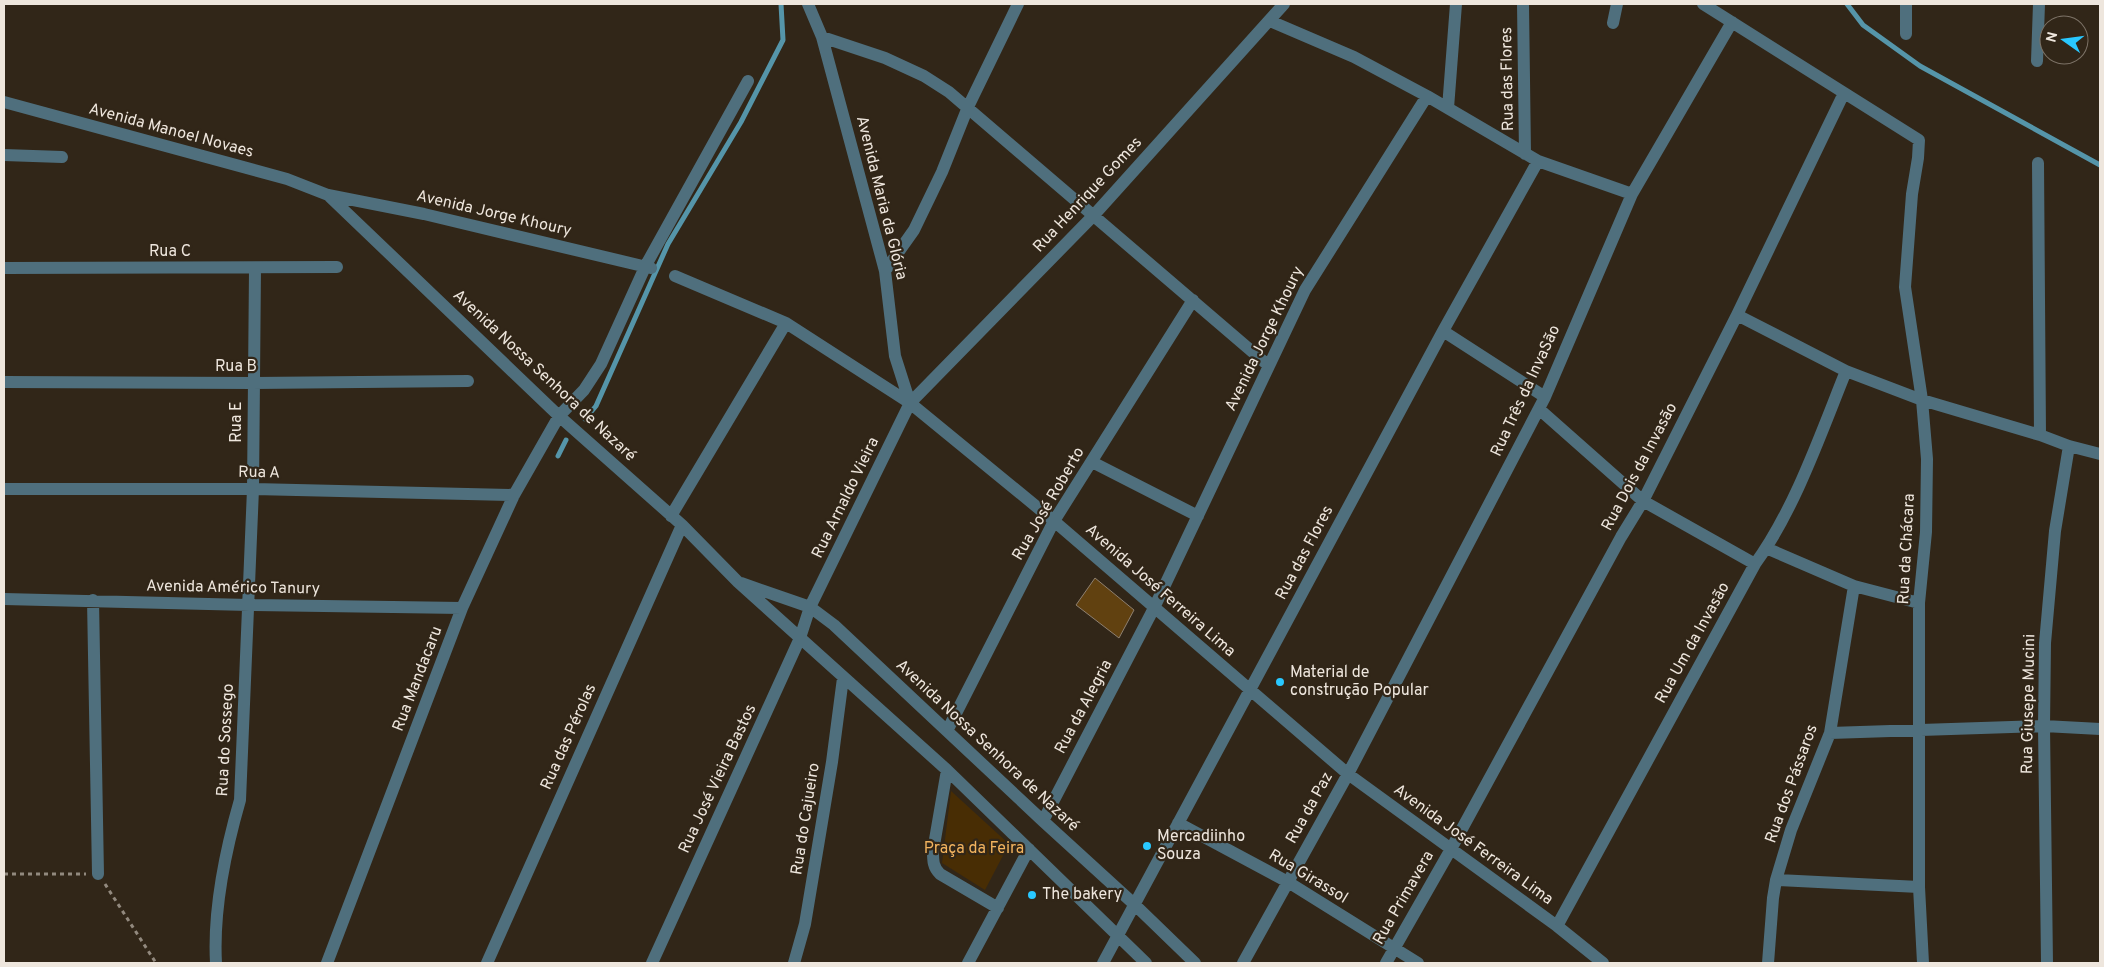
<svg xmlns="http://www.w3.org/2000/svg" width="2104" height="967" font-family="Overpass,sans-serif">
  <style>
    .green { fill: #482d04 }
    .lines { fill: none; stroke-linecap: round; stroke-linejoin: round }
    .stream { stroke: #5595a9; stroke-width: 5 }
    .building { fill: #614110; stroke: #8e8070 }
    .path { stroke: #92897e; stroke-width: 3; stroke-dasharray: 4 4; stroke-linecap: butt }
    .minor { stroke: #4f6f7d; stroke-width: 12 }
    .poi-dot { fill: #29c8ff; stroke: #312618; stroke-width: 2 }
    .labels { text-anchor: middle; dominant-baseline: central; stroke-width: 4.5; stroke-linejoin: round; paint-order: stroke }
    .street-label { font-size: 16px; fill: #eee6dd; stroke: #312618 }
    .poi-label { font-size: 16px; fill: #eee6dd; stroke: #312618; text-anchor: start }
    .park-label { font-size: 16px; fill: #f2b35e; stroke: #312618 }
  </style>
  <rect width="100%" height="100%" fill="#312618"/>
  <path class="green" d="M951 791 1009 844 985 890 942 863Z"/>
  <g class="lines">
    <path class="stream" d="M1847 4 1863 25 1920 66 2100 165
      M585 419 596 406 668 244 741 122 783 40 781 4
      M558 456 566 440"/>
  </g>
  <path class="building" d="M1095 578 1134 610 1119 638 1076 605Z"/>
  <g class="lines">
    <path class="path" d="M4 874H86
      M105 884 156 963"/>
    <path class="minor" d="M808 4 822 37 885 271 895 356 910 403
      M1523 4 1525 154
      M1703 4 1919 140 1918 158 1912 194 1905 287 1922 400 1927 459 1926 532 1919 603V887L1923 963
      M1270 21 1354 57 1427 96 1538 161 1632 194
      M1613 23 1617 4
      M1906 34V4
      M822 37 885 58 924 76 949 92 1269 366
      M2037 61 2039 4
      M4 102 287 179 328 195 424 214 651 268
      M1448 108 1456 4
      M4 155 62 157
      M2038 163 2040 435
      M328 195 559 416 682 525 738 582 947 770 1146 963
      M4 268 337 267
      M885 271 914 230 942 172 968 107 1018 4
      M675 276 786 323 910 403 1054 521 1348 774 1557 926 1603 963
      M1737 315 1846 371 1922 400 2040 435 2069 446 2100 454
      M1443 331 1545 397
      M4 382 254 383 468 381
      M1539 409 1643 501 1755 564
      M1092 462 1198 516
      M4 489H253L514 495
      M671 516 786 323
      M1766 548 1854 586 1919 603
      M741 583 810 607 834 625 1043 821 1134 904 1195 963
      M4 599 249 605 462 608
      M93 600 98 874
      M947 731 1054 521 1193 300
      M1830 733 2044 726 2100 729
      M947 770 933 851C933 861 933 867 940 874L998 908
      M1043 821 1154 608 1305 290 1427 96
      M1178 823 1288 882 1418 963
      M1776 880 1919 887
      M1557 926 1755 564C1794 511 1821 433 1846 371
      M216 963C213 909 225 852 240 800L253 489 255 269
      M327 963 462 608 514 495 559 416 584 390 601 364 646 265 748 81
      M487 963 682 525
      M652 963 800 638 810 607 910 403 1094 215 1284 4
      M794 963 805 924 832 762 843 678
      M968 963 1029 849
      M1103 963 1443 331 1538 161
      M1243 963 1348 774 1545 397 1632 194 1732 22
      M1386 963 1451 849 1621 537 1643 501 1737 315 1844 93
      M1768 963 1773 898 1776 880 1791 830 1830 733 1854 586
      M2047 963 2044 726 2045 643 2055 531 2069 446"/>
  </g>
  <g class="poi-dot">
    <circle cx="1280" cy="682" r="5"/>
    <circle cx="1147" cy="846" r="5"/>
    <circle cx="1032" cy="895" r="5"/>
  </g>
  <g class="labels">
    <g class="street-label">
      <text transform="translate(1508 79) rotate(-91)">Rua das Flores</text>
      <text transform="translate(171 131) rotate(15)">Avenida Manoel Novaes</text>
      <text transform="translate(1088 195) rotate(-47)">Rua Henrique Gomes</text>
      <text transform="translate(881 198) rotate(76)">Avenida Maria da Glória</text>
      <text transform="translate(494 214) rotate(13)">Avenida Jorge Khoury</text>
      <text x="170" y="252">Rua C</text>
      <text transform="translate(1265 339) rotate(-64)">Avenida Jorge Khoury</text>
      <text x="236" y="367">Rua B</text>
      <text transform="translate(544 376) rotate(43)">Avenida Nossa Senhora de Nazaré</text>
      <text transform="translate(1526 391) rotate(-65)">Rua Três da InvaSão</text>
      <text transform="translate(237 422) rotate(-90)">Rua E</text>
      <text transform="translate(1640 467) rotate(-62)">Rua Dois da Invasão</text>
      <text transform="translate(259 473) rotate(1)">Rua A</text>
      <text transform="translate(846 498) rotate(-64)">Rua Arnaldo Vieira</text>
      <text transform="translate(1049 504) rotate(-60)">Rua José Roberto</text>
      <text transform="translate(1907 549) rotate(-87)">Rua da Chácara</text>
      <text transform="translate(1305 553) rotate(-62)">Rua das Flores</text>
      <text transform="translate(233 588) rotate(1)">Avenida Américo Tanury</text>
      <text transform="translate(1160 591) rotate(41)">Avenida José Ferreira Lima</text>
      <text transform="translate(1693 643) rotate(-61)">Rua Um da Invasão</text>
      <text transform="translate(418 679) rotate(-69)">Rua Mandacaru</text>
      <text transform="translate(2029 704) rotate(-89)">Rua Giusepe Mucini</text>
      <text transform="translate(1084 707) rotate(-62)">Rua da Alegria</text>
      <text transform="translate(569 737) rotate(-66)">Rua das Pérolas</text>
      <text transform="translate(226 740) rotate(-87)">Rua do Sossego</text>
      <text transform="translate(987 746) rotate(43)">Avenida Nossa Senhora de Nazaré</text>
      <text transform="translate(718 779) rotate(-65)">Rua José Vieira Bastos</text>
      <text transform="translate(1792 784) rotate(-70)">Rua dos Pássaros</text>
      <text transform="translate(1310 808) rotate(-61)">Rua da Paz</text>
      <text transform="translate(806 819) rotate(-81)">Rua do Cajueiro</text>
      <text transform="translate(1473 845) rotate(36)">Avenida José Ferreira Lima</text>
      <text transform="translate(1308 877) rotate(31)">Rua Girassol</text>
      <text transform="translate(1404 898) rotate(-60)">Rua Primavera</text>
    </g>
    <g class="poi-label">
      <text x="1290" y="673">Material de<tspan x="1290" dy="18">construção Popular</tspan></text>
      <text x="1157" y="837">Mercadiinho<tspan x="1157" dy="18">Souza</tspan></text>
      <text x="1042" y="895">The bakery</text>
    </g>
    <g class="park-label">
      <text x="974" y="849">Praça da Feira</text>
    </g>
  </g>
  <rect width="2104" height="967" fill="none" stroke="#eee6dd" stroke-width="10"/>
  <g transform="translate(2064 40) rotate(284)"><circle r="24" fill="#312618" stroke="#7d7367"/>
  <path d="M0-4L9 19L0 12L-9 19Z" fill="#29c8ff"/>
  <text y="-8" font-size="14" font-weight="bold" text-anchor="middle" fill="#eee6dd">N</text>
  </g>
</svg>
